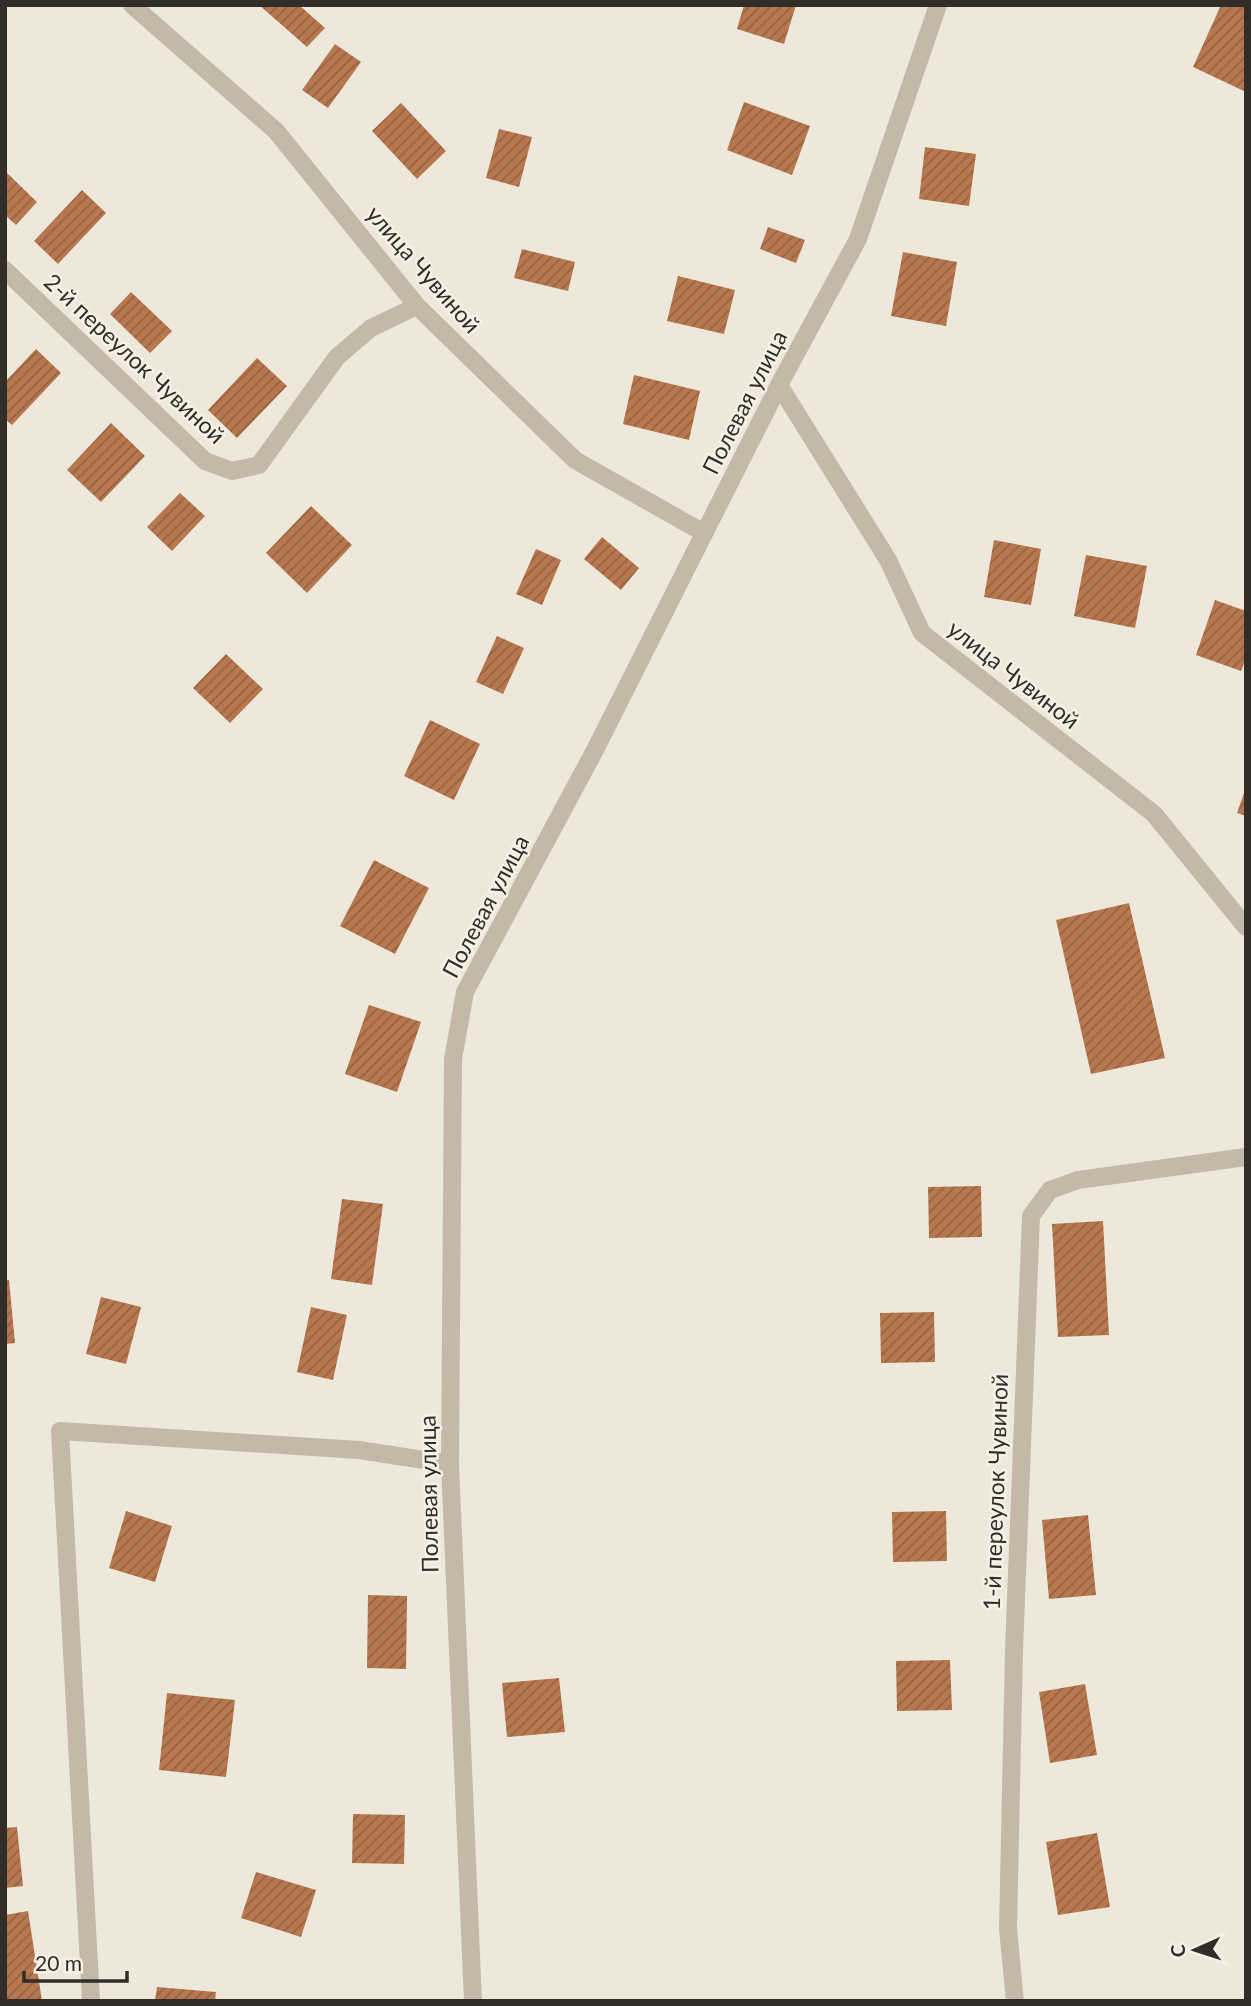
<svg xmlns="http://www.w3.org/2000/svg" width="1251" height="2006" font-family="Lato,sans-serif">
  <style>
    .building { fill: url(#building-hatch) }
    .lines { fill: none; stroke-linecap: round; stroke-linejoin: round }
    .minor { stroke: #c4b9a8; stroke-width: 18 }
    .labels { text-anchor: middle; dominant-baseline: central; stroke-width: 5; stroke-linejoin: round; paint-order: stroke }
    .street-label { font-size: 23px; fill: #322d27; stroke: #f6f1e6 }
  </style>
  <defs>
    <pattern id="building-hatch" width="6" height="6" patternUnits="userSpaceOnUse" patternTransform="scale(1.75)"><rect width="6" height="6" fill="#b77850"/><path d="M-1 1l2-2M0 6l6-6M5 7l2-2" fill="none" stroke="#956342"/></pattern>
  </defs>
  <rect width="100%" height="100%" fill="#eee8db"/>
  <path class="building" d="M259 5H299L325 28 307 47Z
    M744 5H796L784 44 737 29Z
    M1221 5H1246V92L1193 67Z
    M335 44 361 62 328 108 302 90Z
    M744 102 810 126 792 175 727 150Z
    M401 103 446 151 417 179 372 131Z
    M499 129 532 137 519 187 486 178Z
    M925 147 976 154 969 206 919 199Z
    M5 171 37 202 16 225 5 215Z
    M82 190 106 213 58 264 34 241Z
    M768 227 805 240 796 263 760 249Z
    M522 249 575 262 568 291 514 278Z
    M903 252 957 262 946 326 891 316Z
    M678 276 735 290 724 334 667 321Z
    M131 292 172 331 150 353 110 314Z
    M36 349 61 373 12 425 5 419V382Z
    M257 358 287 386 237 438 208 410Z
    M634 375 700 391 689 440 623 424Z
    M111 423 145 456 101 502 67 470Z
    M180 493 205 516 172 551 147 527Z
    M311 506 352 545 307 593 266 553Z
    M602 537 639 568 621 590 584 559Z
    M994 540 1041 549 1031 605 984 597Z
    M536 549 561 560 542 605 516 594Z
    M1086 555 1147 566 1135 628 1074 616Z
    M1215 600 1246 611V658L1241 671 1196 655Z
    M497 636 524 648 503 694 476 682Z
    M226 654 263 689 230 723 193 688Z
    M430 720 480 744 454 800 404 776Z
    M1245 790H1246V816L1237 813Z
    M374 860 429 888 395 954 340 926Z
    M1129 903 1165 1058 1091 1074 1056 920Z
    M369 1005 421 1022 397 1092 345 1074Z
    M981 1186 982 1237 929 1238 928 1187Z
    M342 1199 383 1204 372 1285 331 1279Z
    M1103 1221 1109 1335 1058 1337 1052 1224Z
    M5 1280H9L15 1343 5 1344Z
    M101 1297 141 1307 126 1364 86 1354Z
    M311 1307 347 1315 333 1380 297 1372Z
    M934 1312 935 1362 881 1363 880 1313Z
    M126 1511 172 1526 155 1582 109 1568Z
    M946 1511 947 1561 893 1562 892 1512Z
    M1088 1515 1096 1595 1049 1599 1042 1520Z
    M368 1595 407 1596 406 1669 367 1668Z
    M950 1660 952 1710 897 1711 896 1661Z
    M559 1678 565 1732 507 1737 502 1683Z
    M1085 1684 1097 1755 1050 1763 1039 1692Z
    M167 1693 235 1700 226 1777 159 1770Z
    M353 1814 405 1815 404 1864 352 1863Z
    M17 1827 23 1886 5 1888V1828Z
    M1097 1833 1110 1907 1058 1915 1046 1842Z
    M256 1872 316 1890 301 1937 241 1918Z
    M28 1911 42 2001H5V1915Z
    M157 1987 216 1992 215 2001H155Z"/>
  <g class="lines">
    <path class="minor" d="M132 5 276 131 417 306 575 460 704 533
      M5 270 205 461 232 471 259 465 337 357 371 328 417 306
      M779 385 888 560 922 633 1154 814 1246 927
      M91 2001 60 1431 359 1450 450 1464
      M473 2001 450 1464 453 1059 465 992 595 750 779 385 858 239 938 5
      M1015 2001 1008 1929 1014 1650 1031 1216 1050 1190 1078 1180 1246 1157"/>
  </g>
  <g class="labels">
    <g class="street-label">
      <text transform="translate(424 269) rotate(49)">улица Чувиной</text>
      <text transform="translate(135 358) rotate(43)">2-й переулок Чувиной</text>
      <text transform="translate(744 402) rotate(-63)">Полевая улица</text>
      <text transform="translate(1014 674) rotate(38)">улица Чувиной</text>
      <text transform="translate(485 906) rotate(-62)">Полевая улица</text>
      <text transform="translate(995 1492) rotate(-88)">1-й переулок Чувиной</text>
      <text transform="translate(428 1494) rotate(-91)">Полевая улица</text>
    </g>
  </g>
  <rect width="1251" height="2006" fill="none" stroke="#322d27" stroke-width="14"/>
  <g transform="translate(1195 1950) rotate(267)" stroke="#f6f1e6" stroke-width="5" paint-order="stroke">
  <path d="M0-5L12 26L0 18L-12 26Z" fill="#322d27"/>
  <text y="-10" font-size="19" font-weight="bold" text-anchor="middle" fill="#322d27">С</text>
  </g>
  <path d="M24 1971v10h103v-10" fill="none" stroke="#322d27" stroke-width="3.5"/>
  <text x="35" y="1971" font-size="21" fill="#322d27" stroke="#f6f1e6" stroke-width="5" paint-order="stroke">20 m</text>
</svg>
